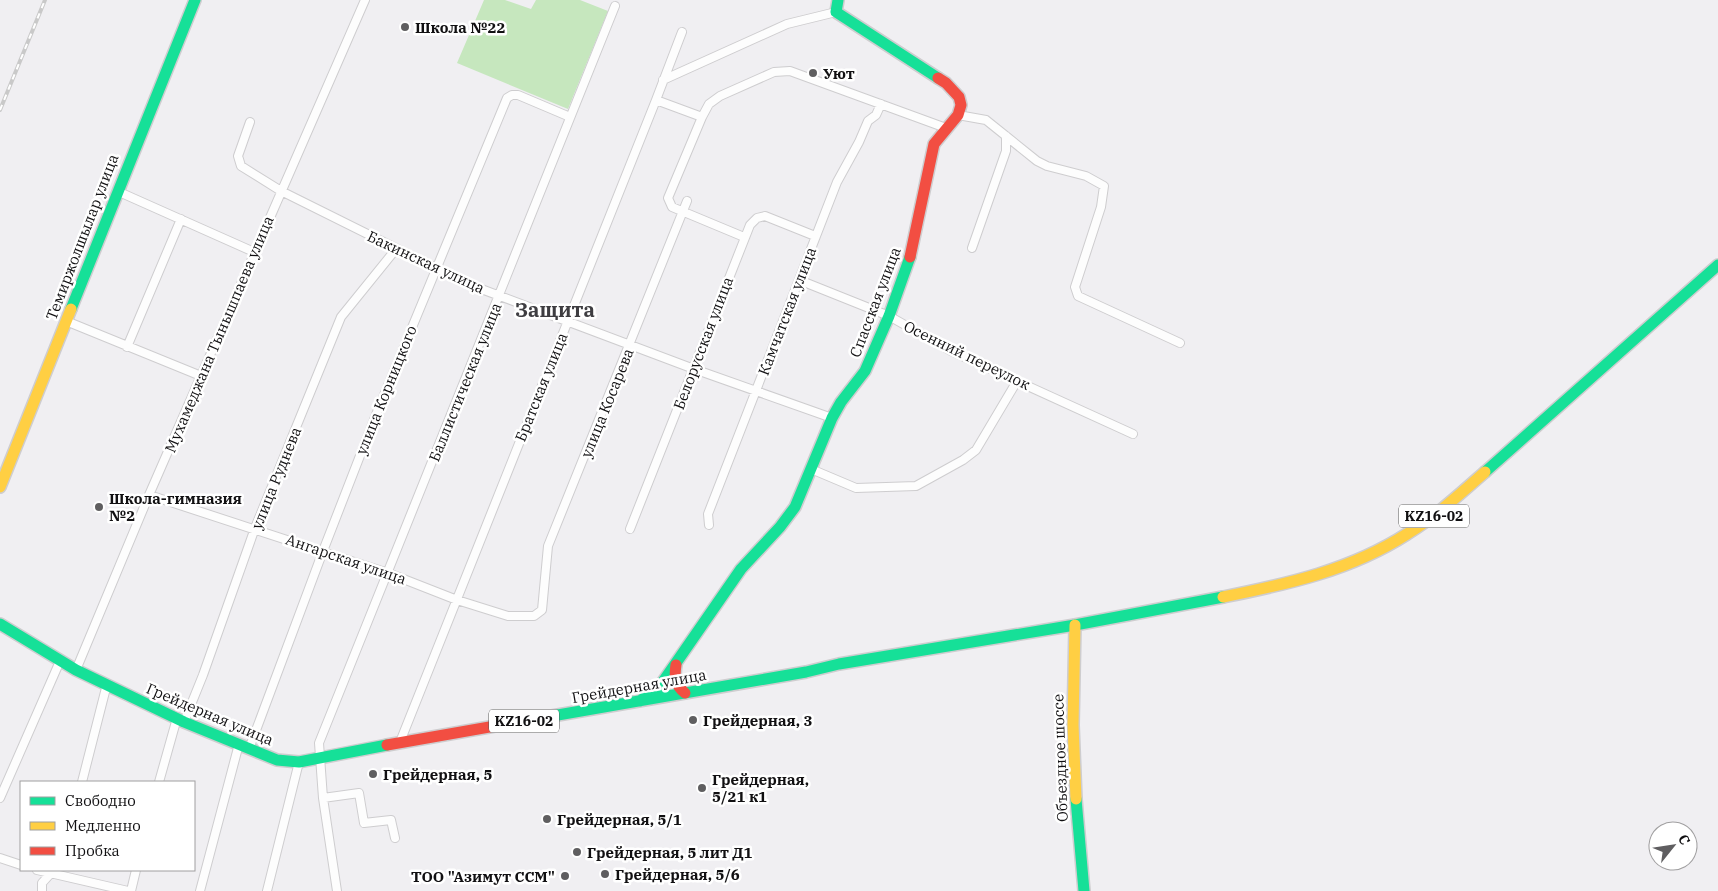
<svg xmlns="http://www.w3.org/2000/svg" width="1718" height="891" font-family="'IBM Plex Serif',serif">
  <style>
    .pitch { fill: #c6e7be }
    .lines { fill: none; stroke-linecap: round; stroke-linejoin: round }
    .street-casing { stroke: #cecdcf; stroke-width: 10 }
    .fast-casing { stroke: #cecdcf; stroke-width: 14 }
    .slow-casing { stroke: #cecdcf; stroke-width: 14 }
    .jam-casing { stroke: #cecdcf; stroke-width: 14 }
    .street { stroke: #fdfdfd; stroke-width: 8 }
    .fast { stroke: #16e098; stroke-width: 11 }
    .slow { stroke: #ffcf43; stroke-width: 11 }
    .jam { stroke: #f24e42; stroke-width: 11 }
    .rail-casing { stroke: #c9c9c9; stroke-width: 4 }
    .rail { stroke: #fff; stroke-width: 2; stroke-dasharray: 5.5; stroke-linecap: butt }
    .poi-dot { fill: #5f5e60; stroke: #fff; stroke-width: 2 }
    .labels { text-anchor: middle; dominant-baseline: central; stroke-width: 5; stroke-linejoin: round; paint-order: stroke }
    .shield { fill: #fff; stroke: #585859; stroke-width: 1 }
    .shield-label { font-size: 14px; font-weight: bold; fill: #111012 }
    .poi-label { font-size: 15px; font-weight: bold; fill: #111012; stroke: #fff; text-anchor: start }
    .street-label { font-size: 15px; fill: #111012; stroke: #fff }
    .district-label { font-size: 20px; font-weight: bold; fill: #3e3d41; stroke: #fff }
  </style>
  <rect width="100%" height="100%" fill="#f0eff2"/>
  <path class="pitch" d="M484 0H505L531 9 536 0H580L608 11 568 109 457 63Z"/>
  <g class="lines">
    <g class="street-casing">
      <path id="street" d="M663 80 787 24 836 12
        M656 100 702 117 709 104 720 96 774 72 790 71 946 128
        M958 115 986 120 1037 161 1047 166 1086 176 1104 186 1101 207 1075 287 1078 296 1180 343
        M702 117 668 198 672 207 744 237
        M250 122 238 156 241 166 281 191 468 284 694 369 832 418
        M117 191 254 252
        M972 248 1006 151V136
        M799 280 889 316 951 351 1133 434
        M66 321 201 376
        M127 347 181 219
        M811 469 856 488 916 486 963 460 976 450 1017 381
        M149 495 388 573 457 600 508 616H534L542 610 548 546 687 201
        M709 525 708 514 837 182 859 142 868 121 876 115 881 104
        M630 529 750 225 757 218 765 216 815 236
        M76 670 149 495 365 0
        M184 722 203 675 255 528 341 317 396 249
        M400 742 656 100 682 32
        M249 749 323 551 377 412 507 98 512 95H518L570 117
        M82 782 107 684
        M159 782 177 718
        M0 798 60 661
        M323 798 359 793 364 823 391 820 395 838
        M0 858 21 865
        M37 870 128 891
        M42 891V883L52 872
        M131 891 136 870
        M200 891 239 744
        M267 891 299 762
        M337 891 323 798 319 743 615 6"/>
    </g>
    <g class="fast-casing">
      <path id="fast" d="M838 0 836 12 938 78
        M71 309 195 0
        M1485 472 1718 265
        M0 624 76 670 184 722 277 760 299 762 387 745
        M640 701 660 686 741 569 780 527 795 507 832 418 841 402 865 371 889 316 910 257
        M552 716 806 672 839 664 1075 625 1223 597
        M1076 799 1084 891"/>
    </g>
    <g class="slow-casing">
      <path id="slow" d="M0 487 71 309
        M1223 597C1288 584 1351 570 1407 534 1435 517 1460 494 1485 472
        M1075 625 1073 725 1076 799"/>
    </g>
    <g class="jam-casing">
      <path id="jam" d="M910 257 934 144 958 115 961 105 959 97 946 83 938 78
        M676 665C674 677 675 685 685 693
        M387 745 552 716"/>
    </g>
    <use href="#street" class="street"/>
    <use href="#fast" class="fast"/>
    <use href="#slow" class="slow"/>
    <use href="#jam" class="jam"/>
    <g class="rail-casing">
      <path id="rail" d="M0 110 45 0"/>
    </g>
    <use href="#rail" class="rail"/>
  </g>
  <g class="poi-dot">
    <circle cx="405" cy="27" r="5"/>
    <circle cx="813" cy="73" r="5"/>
    <circle cx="99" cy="507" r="5"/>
    <circle cx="693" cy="720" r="5"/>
    <circle cx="373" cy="774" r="5"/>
    <circle cx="702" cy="788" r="5"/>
    <circle cx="547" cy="819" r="5"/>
    <circle cx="577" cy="852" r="5"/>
    <circle cx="605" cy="874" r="5"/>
    <circle cx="565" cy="876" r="5"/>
  </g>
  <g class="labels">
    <g class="shield">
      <rect x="1399" y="504.5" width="70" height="23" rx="4"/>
      <rect x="489" y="709.5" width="70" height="23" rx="4"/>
    </g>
    <g class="shield-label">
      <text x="1434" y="516">KZ16-02</text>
      <text x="524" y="721">KZ16-02</text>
    </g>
    <g class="poi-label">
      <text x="415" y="27">Школа №22</text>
      <text x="823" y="73">Уют</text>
      <text x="109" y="498">Школа-гимназия<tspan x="109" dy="17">№2</tspan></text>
      <text x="703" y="720">Грейдерная, 3</text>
      <text x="383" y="774">Грейдерная, 5</text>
      <text x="712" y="779">Грейдерная,<tspan x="712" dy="17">5/21 к1</tspan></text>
      <text x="557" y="819">Грейдерная, 5/1</text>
      <text x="587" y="852">Грейдерная, 5 лит Д1</text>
      <text x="615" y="874">Грейдерная, 5/6</text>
      <text x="555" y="876" text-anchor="end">ТОО "Азимут ССМ"</text>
    </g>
    <g class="street-label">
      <text transform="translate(82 237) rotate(-69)">Темиржолшылар улица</text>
      <text transform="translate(426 262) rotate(25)">Бакинская улица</text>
      <text transform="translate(875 302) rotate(-69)">Спасская улица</text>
      <text transform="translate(787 311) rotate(-69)">Камчатская улица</text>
      <text transform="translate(219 334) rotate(-67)">Мухамеджана Тынышпаева улица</text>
      <text transform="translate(703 343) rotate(-69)">Белорусская улица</text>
      <text transform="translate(967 355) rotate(26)">Осенний переулок</text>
      <text transform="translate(465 382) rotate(-68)">Баллистическая улица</text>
      <text transform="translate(541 387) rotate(-68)">Братская улица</text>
      <text transform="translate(386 390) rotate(-68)">улица Корницкого</text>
      <text transform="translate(607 403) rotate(-68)">улица Косарева</text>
      <text transform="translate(276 478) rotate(-68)">улица Руднева</text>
      <text transform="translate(346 559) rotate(19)">Ангарская улица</text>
      <text transform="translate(639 686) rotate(-10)">Грейдерная улица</text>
      <text transform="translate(210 714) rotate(23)">Грейдерная улица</text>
      <text transform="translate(1060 758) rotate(-92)">Объездное шоссе</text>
    </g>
    <g class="district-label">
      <text x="555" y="309">Защита</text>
    </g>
  </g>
  <rect x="20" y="781" width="175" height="90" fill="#ffffff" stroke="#a09fa0"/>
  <rect x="30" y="797" width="25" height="8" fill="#16e098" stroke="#a09fa0"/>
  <text x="65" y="806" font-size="15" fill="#111012">Свободно</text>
  <rect x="30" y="822" width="25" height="8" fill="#ffcf43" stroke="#a09fa0"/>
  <text x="65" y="831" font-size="15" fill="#111012">Медленно</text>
  <rect x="30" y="847" width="25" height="8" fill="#f24e42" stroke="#a09fa0"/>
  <text x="65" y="856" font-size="15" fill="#111012">Пробка</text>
  <g transform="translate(1673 846) rotate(60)"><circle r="24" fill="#ffffff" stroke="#a09fa0"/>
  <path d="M0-4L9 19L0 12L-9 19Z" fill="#5f5e60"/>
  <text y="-8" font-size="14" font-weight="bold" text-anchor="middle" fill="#111012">С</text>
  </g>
</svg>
